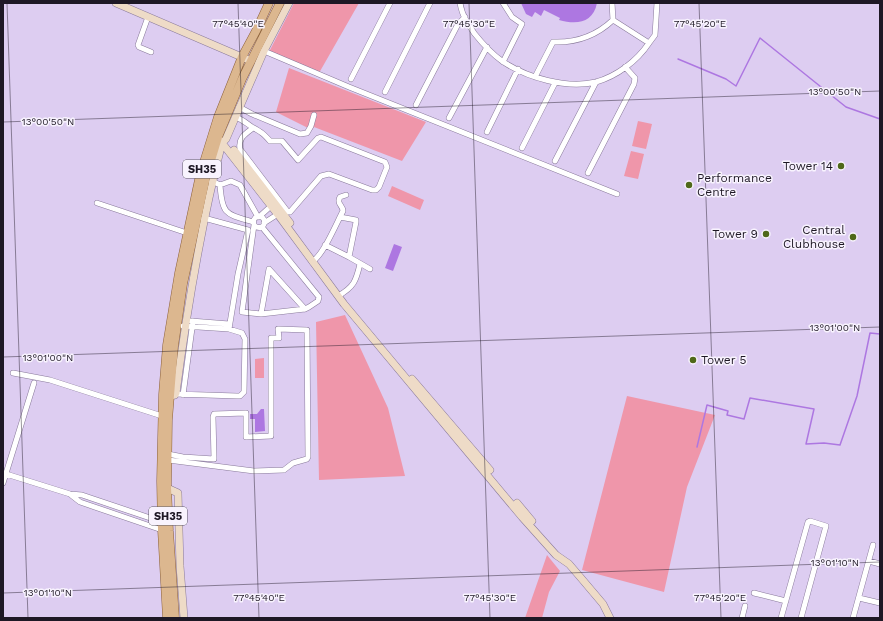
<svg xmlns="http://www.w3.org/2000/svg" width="883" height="621" font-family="'Work Sans',sans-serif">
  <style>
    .green { fill: #ef96aa }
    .water { fill: #ad77e1 }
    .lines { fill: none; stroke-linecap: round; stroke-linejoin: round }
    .stream { stroke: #ad77e1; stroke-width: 1.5 }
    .street-casing { stroke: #897a9b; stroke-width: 6 }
    .secondary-casing { stroke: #897a9b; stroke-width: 8 }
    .primary-casing { stroke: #8b6039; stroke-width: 9 }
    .street { stroke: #fff; stroke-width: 5 }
    .secondary { stroke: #eedbc7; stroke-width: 7 }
    .primary { stroke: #dcb78f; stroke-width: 8 }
    .ticks { fill: none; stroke: #1e1825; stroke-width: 1; stroke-opacity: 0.45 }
    .poi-dot { fill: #4f6819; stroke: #f8f3fe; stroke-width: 1.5 }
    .labels { text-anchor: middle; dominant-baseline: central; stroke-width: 3; stroke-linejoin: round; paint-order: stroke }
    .shield { fill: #f8f3fe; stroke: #5f5a66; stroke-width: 1 }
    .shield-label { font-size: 11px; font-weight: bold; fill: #1e1825 }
    .poi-label { font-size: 12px; fill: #1e1825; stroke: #f8f3fe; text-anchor: end }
    .ticks-label { font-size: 10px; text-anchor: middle; fill: #1e1825; stroke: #f8f3fe; stroke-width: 3; stroke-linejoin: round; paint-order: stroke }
  </style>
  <rect width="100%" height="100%" fill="#ddcdf1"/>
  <path class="green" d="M294 3H359L319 73 269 52Z
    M289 68 426 122 402 161 314 127 312 130 276 112Z
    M638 121 652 124 646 149 632 146Z
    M631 151 644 154 638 179 624 176Z
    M392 186 424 200 420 210 388 196Z
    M345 315 388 408 405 476 319 480 316 322Z
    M264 358V378H255V359Z
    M627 396 715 415 687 487 664 592 582 570Z
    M547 555 560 571 549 592 542 618H525Z"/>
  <path class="water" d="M521 3H597C593 23 577 25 559 20L560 18 544 10 541 16 535 12 532 17 526 14Z
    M394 244 402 247 393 271 385 268Z
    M261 409H264L265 431 255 432V419H250V414H257Z"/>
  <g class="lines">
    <path class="stream" d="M678 59 726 79 736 86 760 38 846 107 880 119
      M697 447 707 405 728 411 727 415 744 419 750 398 814 409 806 444 824 443 840 445 857 396 870 333 880 334"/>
    <g class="street-casing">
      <path id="street" d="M460 3C461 9 463 15 466 20 468 25 472 29 474 33 482 43 492 54 502 61 527 78 567 89 596 82 617 76 637 61 649 43L613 20
        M503 3 512 17 522 24 503 62
        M148 17 138 45 139 47 151 52
        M649 43 655 35 657 3
        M264 51 349 87 617 194
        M535 77 553 42C576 43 596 36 613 20L612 3
        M351 79 390 3
        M385 92 430 3
        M416 105 458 24 465 17
        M239 107 252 114 300 134 307 133 311 126 314 115
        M235 117C242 119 246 123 252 127 261 132 263 133 270 141H282L298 160 318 138 321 137 385 162 387 167 379 187 376 190H372L329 174 321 176 290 212H288L240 149C238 138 245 134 253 128
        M449 118 487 47
        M487 132 518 69
        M522 148 555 83
        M555 161 596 82
        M588 173 634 84 635 78 625 67
        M212 181 220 185C222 215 226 214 253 222
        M220 185 231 181 240 185 258 217
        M97 203 187 233
        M260 216 271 206
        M253.5 222a5.5 5.5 0 1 1 11 0a5.5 5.5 0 1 1-11 0Z
        M340 217 356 220V222L349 257
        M204 218 248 230 238 274 229 329
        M264 223 278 214
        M254 225 242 312 261 314 305 309 309 307 318 301 319 297 262 227
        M325 245 349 257 370 269
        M312 262C324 254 336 224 343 211 343 205 336 204 340 197L346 195
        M338 296C354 287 356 281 360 264
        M261 314 269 269 305 309
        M191 321 229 324
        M13 373 50 380 162 416
        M176 394 237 396H240L244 392 245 339 242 333 229 329 183 326
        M183 395 193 321
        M168 454 183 457 214 459 213 417 214 414 246 413V437L271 436V338H279L278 329 307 330 308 457 307 459 293 463 284 470 254 471 168 460
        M3 473 70 494 82 495 162 522
        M3 483 34 383
        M71 495 80 502 162 530
        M869 561 880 564
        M754 593 786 601
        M859 598 880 603
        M742 618 745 606
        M781 618 808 522 810 521 826 526 801 618
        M853 618 873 545"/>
    </g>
    <g class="secondary-casing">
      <path id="secondary" d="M116 3 251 61
        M214 135 222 143 279 216 344 304 522 517 556 555 569 564 581 578 603 604 610 618
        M234 150 290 223
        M412 379 490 470
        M170 396 175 395 176 393C187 309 201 225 222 143L226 139 264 51 289 3
        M167 488 178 493 180 566 184 618
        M517 503 532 521"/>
    </g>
    <g class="primary-casing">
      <path id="primary" d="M167 618 162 530 161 481 163 394 167 345 179 273 200 175 218 117 242 57 256 31 269 3
        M175 618 169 531 167 488 168 420 174 346 183 284 206 177 218 137 242 79 280 3"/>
    </g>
    <use href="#street" class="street"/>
    <use href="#secondary" class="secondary"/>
    <use href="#primary" class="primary"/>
  </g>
  <path class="ticks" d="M7 3 28 618M238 3 259 618M469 3 490 618M699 3 721 618M3 122 880 91M3 357 880 327M3 593 880 562"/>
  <g class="poi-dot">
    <circle cx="841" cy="166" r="4"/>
    <circle cx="689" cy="185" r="4"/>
    <circle cx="766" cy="234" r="4"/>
    <circle cx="853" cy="237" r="4"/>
    <circle cx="693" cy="360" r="4"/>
  </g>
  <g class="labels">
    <g class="shield">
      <rect x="183" y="160" width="38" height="18" rx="3"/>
      <rect x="149" y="507" width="38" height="18" rx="3"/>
    </g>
    <g class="shield-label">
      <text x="202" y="169">SH35</text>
      <text x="168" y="516">SH35</text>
    </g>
    <g class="poi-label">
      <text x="833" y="166">Tower 14</text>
      <text x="697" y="178" text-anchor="start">Performance<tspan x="697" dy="14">Centre</tspan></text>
      <text x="845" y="230">Central<tspan x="845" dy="14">Clubhouse</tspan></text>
      <text x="758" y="234">Tower 9</text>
      <text x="701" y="360" text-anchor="start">Tower 5</text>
    </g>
  </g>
  <g class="ticks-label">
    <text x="238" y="27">77°45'40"E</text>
    <text x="469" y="27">77°45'30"E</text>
    <text x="700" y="27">77°45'20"E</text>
    <text x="835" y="95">13°00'50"N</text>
    <text x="48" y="125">13°00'50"N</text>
    <text x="835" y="331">13°01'00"N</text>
    <text x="48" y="361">13°01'00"N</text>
    <text x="835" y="566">13°01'10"N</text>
    <text x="48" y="596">13°01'10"N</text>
    <text x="259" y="601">77°45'40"E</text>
    <text x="490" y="601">77°45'30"E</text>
    <text x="720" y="601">77°45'20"E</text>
  </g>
  <rect width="883" height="621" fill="none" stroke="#1e1825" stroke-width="8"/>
</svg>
